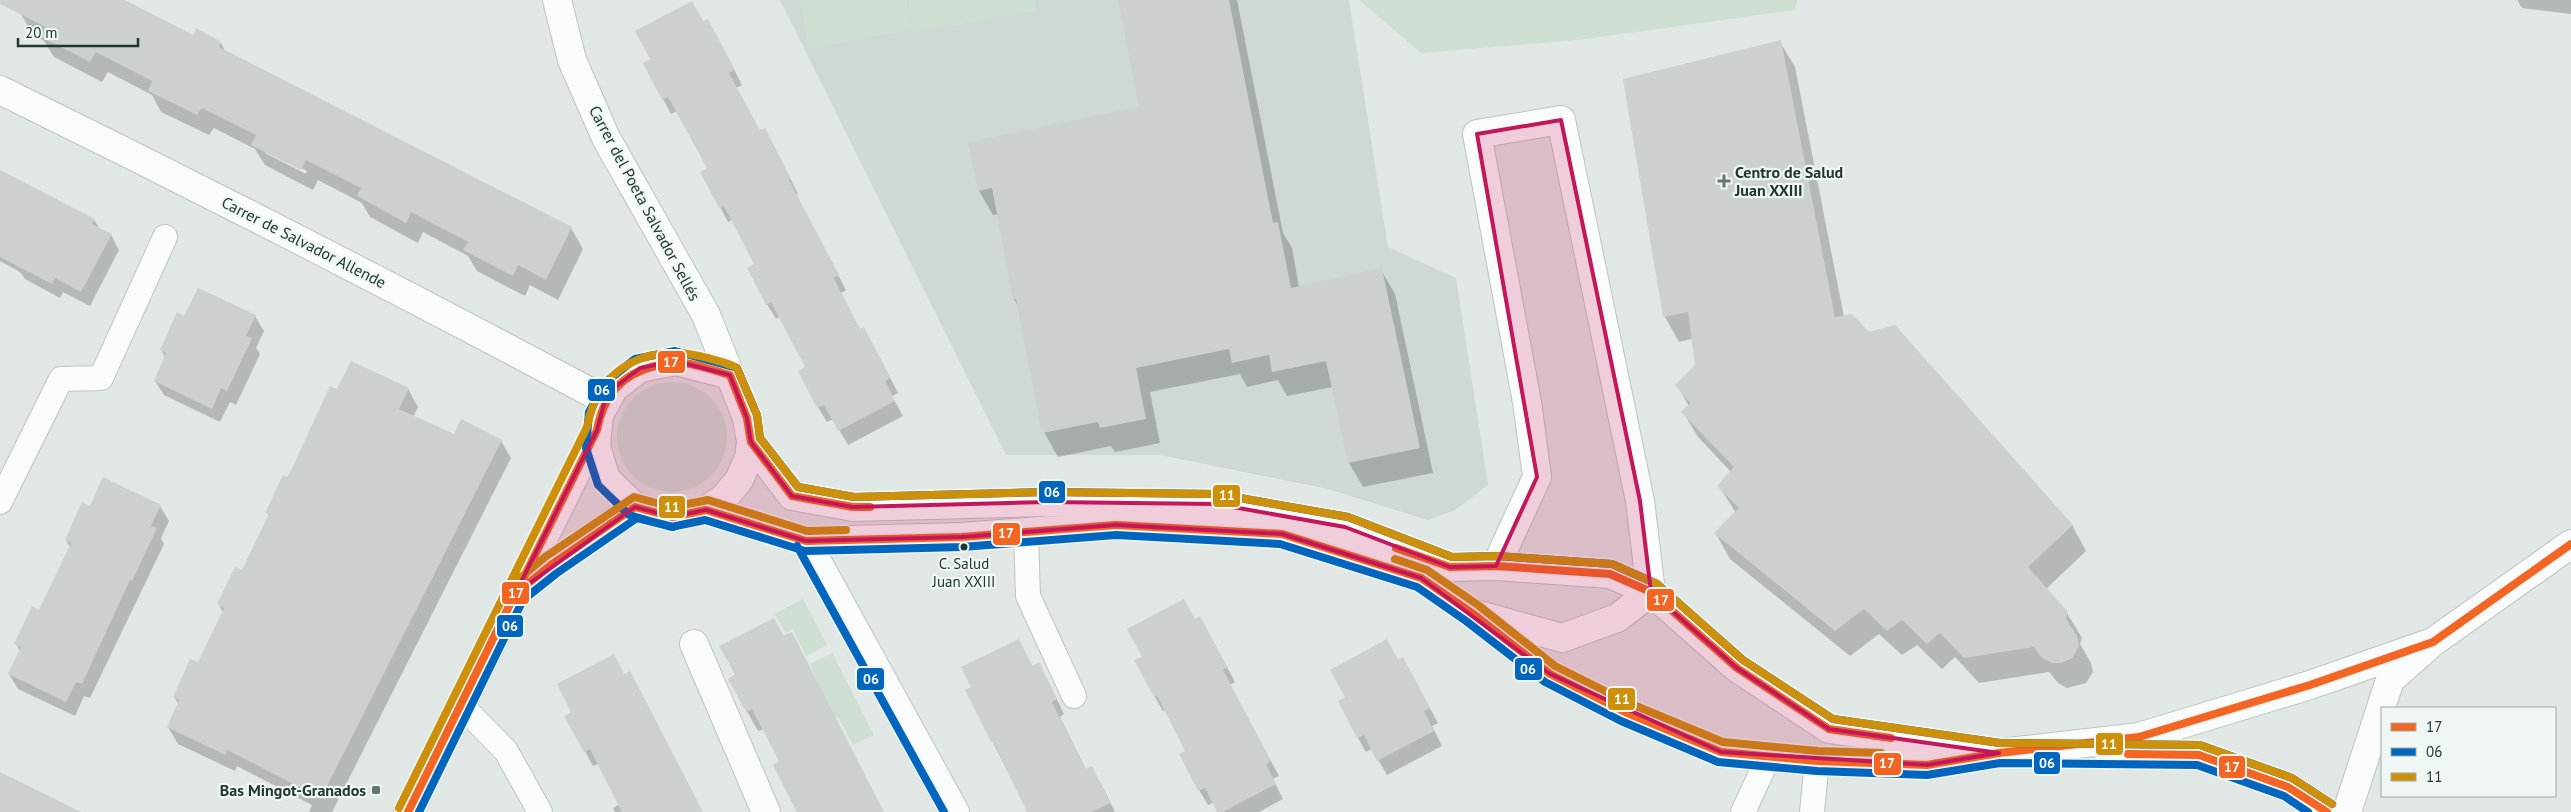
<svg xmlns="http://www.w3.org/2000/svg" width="2571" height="812" font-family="'PT Sans',sans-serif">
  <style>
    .built { fill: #cfd8d4 }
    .green { fill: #ccdfd2 }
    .shadow { fill: #0003; fill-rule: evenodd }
    .building { fill: #ccd0cf }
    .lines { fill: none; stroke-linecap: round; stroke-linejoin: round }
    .lane-casing { stroke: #bec4c1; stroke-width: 26 }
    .street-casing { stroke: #bec4c1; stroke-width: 30 }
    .secondary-casing { stroke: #bec4c1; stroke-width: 30 }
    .lane { stroke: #fafbfb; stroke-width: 24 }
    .street { stroke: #fafbfb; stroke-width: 28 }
    .secondary { stroke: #fafbfb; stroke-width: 28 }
    .bus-1-casing { stroke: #eff6f3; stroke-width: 11 }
    .bus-2-casing { stroke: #eff6f3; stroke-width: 11 }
    .bus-3-casing { stroke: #eff6f3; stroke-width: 11 }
    .bus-1 { stroke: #f26522; stroke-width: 8 }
    .bus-2 { stroke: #0065bd; stroke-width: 8 }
    .bus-3 { stroke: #cc900a; stroke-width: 8 }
    .marked { fill: #c2185b; fill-opacity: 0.2; stroke: #c2185b; stroke-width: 4; stroke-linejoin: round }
    .poi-dot { fill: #657570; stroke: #eff6f3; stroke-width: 2 }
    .bus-dot { fill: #223732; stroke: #eff6f3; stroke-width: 2 }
    .labels { text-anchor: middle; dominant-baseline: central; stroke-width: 4.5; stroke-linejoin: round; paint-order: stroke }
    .bus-label { font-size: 15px; fill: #223732; stroke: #eff6f3 }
    .poi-label { font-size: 16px; font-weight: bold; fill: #223732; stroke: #eff6f3; text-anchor: start }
    .street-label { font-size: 16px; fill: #223732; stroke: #eff6f3 }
    .line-badge { stroke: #eff6f3; stroke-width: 2 }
    .badge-label { font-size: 14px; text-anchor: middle; font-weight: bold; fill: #fff }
  </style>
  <rect width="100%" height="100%" fill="#e1e7e4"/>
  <path class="built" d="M780 0H1349L1388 247 1456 278 1488 485 1455 510 1428 520 1328 489 1160 455H1006Z"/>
  <path class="green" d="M800 0H906L912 26 908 0H1035L1037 11 913 32 912 29 809 49Z
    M1359 0H1797L1795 10 1578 40 1421 53Z
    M617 437a55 55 0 1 1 110 0a55 55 0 1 1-110 0Z
    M803 599 827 645 806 656 793 629 786 633 775 614Z
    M832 653 874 735 853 745 838 717 834 719 810 664Z"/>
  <path class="shadow" d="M28 0H121L193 36 221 43 226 53 571 228 583 249 558 300 530 285 525 296 477 271 468 256 423 232 418 243 370 217 362 203 318 180 313 190 265 165 255 149 214 128 209 135 161 112 152 95 108 72 102 82 54 57 44 41 33 35 21 14ZM265 150 307 171 306 174 265 153Z
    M1119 0H1237L1283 233 1292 248 1299 287 1381 270 1395 294 1433 473 1363 487 1349 463 1333 387 1287 396 1278 380 1247 387 1240 374 1150 392 1160 443 1115 452 1111 446 1058 457 1044 432 1019 308 1014 299 998 214 993 215 979 191 1141 108Z
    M2517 0H2571V14L2522 8Z
    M703 23 716 35 742 85 736 88 760 132 773 144 798 194 796 195 846 290 841 293 860 330 872 343 898 393 892 396 903 416 848 445 833 419 827 422 818 407 807 368 780 317 776 319 767 304 748 269 755 264 732 220 728 222 702 172 708 169 677 111 671 114 663 99Z
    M1780 42 1795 67 1844 317 1869 333 2072 525 2086 551 2046 589 2067 613 2082 638 2080 644 2091 663 2093 672 2086 683 2067 688 2058 683 2049 672 1979 683 1955 657 1942 669 1917 645 1902 655 1879 634 1850 656 1730 559 1716 534 1736 513 1719 486 1731 472 1698 437 1683 412 1689 406 1677 385 1696 365 1692 339 1679 342 1665 317Z
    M0 171 94 220 100 229 111 235 119 250 90 306 63 292 60 298 25 279 20 272 0 261Z
    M255 316 264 331 256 348 260 354 236 405 230 402 220 422 164 395 155 381 166 358 161 350 185 318Z
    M408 389 418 407 413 417 454 436 501 441 511 458 332 812H309L312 805 237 766 235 771 178 744 168 727 179 705 174 697 198 664 223 613 219 604 242 572 269 517 267 512 338 391Z
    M160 506 169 521 161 538 164 544 90 698 84 696 75 716 18 689 9 674 20 651 16 644 39 611 70 547 66 540 90 507Z
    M774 619 784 637 884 812H800L780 762 764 729 758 731 729 679 736 675Z
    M1195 620 1208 632 1235 682 1230 685 1279 776 1273 779 1283 799 1259 812H1219L1214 802 1208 805 1199 790 1187 751 1166 710 1163 711 1155 697 1144 657Z
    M1018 640 1033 667 1047 679 1064 714 1060 717 1086 770 1100 782 1115 812H1028L967 691 972 688Z
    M1398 661 1411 673 1438 723 1432 726 1442 746 1387 775 1372 749 1366 752 1358 738Z
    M624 675 638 687 702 812H615L613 808 620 804 599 764 593 766 566 716Z"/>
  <path class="building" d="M0 0H125L193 35 196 28 221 42 219 47 572 227 546 280 518 265 513 276 463 250 468 242 411 212 406 223 357 196 361 188 306 160 301 170 251 145 256 135 202 108 197 115 148 91 152 81 96 52 90 62 41 37 46 27 0 4Z
    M1118 0H1229L1273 223 1278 222 1291 288 1382 268 1420 448 1348 463 1326 361 1272 372 1269 355 1232 363 1229 349 1136 368 1146 419 1100 428 1098 422 1042 433 1016 299 1013 300 992 188 978 191 968 142 1139 107Z
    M692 1 703 21 708 19 735 70 729 73 760 130 765 128 791 179 789 180 839 275 834 278 859 329 864 327 890 378 885 381 895 401 838 431 824 405 817 408 798 371 805 367 771 302 766 305 747 268 754 264 724 206 719 208 700 172 707 168 668 97 662 100 643 63 650 59 635 31Z
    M1781 40 1835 317 1852 314 1869 332 1895 325 2073 525 2028 567 2068 612 2066 619 2077 636 2079 646 2072 658 2062 663H2052L2042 658 2034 647 1964 658 1940 633 1927 644 1902 620 1887 631 1864 609 1835 631 1714 533 1739 508 1717 486 1734 467 1681 412 1690 403 1675 385 1695 365 1688 312 1663 317 1623 79Z
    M0 170 95 219 92 224 112 234 81 292 55 278 52 284 0 257Z
    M198 288 256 315 246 336 252 338 227 391 221 388 212 409 154 381 166 353 160 350 177 312 184 316Z
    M351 361 409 388 399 409 454 434 461 419 502 440 321 798 227 750 225 755 167 727 179 700 173 697 190 659 198 662 224 608 217 604 235 567 242 570 269 514 265 513 283 475 288 477 330 386 337 389Z
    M103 477 161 505 151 526 157 528 132 581 130 580 82 684 76 682 66 702 8 674 21 647 14 644 32 606 39 610 71 543 65 540 82 502 90 506Z
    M1184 599 1195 619 1200 616 1227 667 1223 670 1271 761 1266 764 1276 784 1223 812H1217L1205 788 1198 791 1179 754 1185 751 1157 696 1154 697 1134 660 1142 657 1127 629Z
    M774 618 783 636 792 632 884 812H797L773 765 779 761 752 709 746 712 728 679 735 674 719 646Z
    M1019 639 1032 666 1039 662 1057 699 1052 702 1085 769 1092 766 1110 803 1091 812H1027L993 741 991 742 965 690 971 687 961 667Z
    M1387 639 1398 660 1403 657 1430 708 1424 711 1434 731 1377 761 1364 735 1357 738 1338 701 1345 697 1330 670Z
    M614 654 624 674 630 671 703 812H622L590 749 584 752 564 716 571 712 557 684Z
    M0 772 81 812H0Z"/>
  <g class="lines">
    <g class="lane-casing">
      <path id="lane" d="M0 502 61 379 101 378 165 237
        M1026 533 1028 596 1074 696
        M461 705 506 751 540 812
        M1743 812 1769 756
        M1812 812 1817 761"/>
    </g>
    <g class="street-casing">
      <path id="street" d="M557 0 572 60 606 138 706 315 730 375
        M0 90C204 190 405 293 605 400
        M751 442 792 496 853 507 1047 502
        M706 510 806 541
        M1472 613 1562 638 1617 618 1651 592 1640 501 1561 120 1477 134 1527 402 1537 477 1496 566
        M694 644 766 812"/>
    </g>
    <g class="secondary-casing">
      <path id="secondary" d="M676 361 730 375 747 418 751 442 749 457 739 480 724 498 706 510 672 517 635 507 606 479 596 446 599 415 614 388 640 368Z
        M1047 502 1216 504 1345 527 1450 567 1496 566 1610 574 1651 592 1737 668 1829 729 1974 750
        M522 588 551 565 635 507
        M2109 754 2199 755 2288 787 2327 812
        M408 812 597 430
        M955 812 806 541 962 537 1116 525 1282 534 1421 578 1472 613 1550 674 1625 712 1721 752 1817 761 1927 765 1999 753 2139 737 2310 685 2433 642
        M2347 812 2390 680 2433 642 2571 544"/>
    </g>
    <use href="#lane" class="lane"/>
    <use href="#street" class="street"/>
    <use href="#secondary" class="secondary"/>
    <g class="bus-1-casing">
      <path id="bus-1" d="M1396 548 1450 567 1496 566 1610 574 1651 592 1737 668 1829 729 1891 738
        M522 581 597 430C603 396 621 374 655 366 661 364 667 362 674 362 692 362 712 370 730 375L747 418 751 442 792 496 853 507H870
        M2128 754 2199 755 2288 787 2327 812
        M408 812 515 594 551 565 635 507 672 517 706 510 806 541 962 537 1116 525 1282 534 1421 578 1472 613 1550 674 1625 712 1721 752 1817 761 1927 765 1999 753 2139 737 2310 685 2433 642 2571 544"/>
    </g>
    <g class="bus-2-casing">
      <path id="bus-2" d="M797 546 944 812
        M419 812 523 600 557 573 637 518 673 527
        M2308 812 2284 796 2197 765 2000 763 1927 775 1817 771 1718 762 1621 721 1545 682 1466 621 1417 587 1280 544 1116 535 962 547 805 551 705 520 671 527 629 515 598 485 586 448 589 412 606 382 635 359 675 351 737 368 757 415 760 438 798 487 854 497 1047 492 1217 494 1348 517 1452 557 1497 556 1612 564 1657 584 1743 660 1833 719 2000 743 2200 745 2292 778 2332 804"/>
    </g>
    <g class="bus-3-casing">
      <path id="bus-3" d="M1395 559 1427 570 1478 605 1555 666 1629 703 1723 742 1818 751 1881 753
        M520 578 545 557 634 497 672 507 708 500 807 531 846 530
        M399 808 587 427C599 365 650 342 708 358 717 361 729 363 737 368L757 415 760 438 798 487 854 497 1047 492 1217 494 1348 517 1452 557 1497 556 1612 564 1657 584 1743 660 1833 719 2000 743 2200 745 2292 778 2332 804"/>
    </g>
    <use href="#bus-1" class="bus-1"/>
    <use href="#bus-2" class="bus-2"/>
    <use href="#bus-3" class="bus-3"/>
  </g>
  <path class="marked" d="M1561 120 1640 501 1651 592 1737 668 1829 729 1999 753 1927 765 1721 752 1550 674 1421 578 1282 534 1116 525 962 537 806 541 706 510 672 517 635 507 515 594 597 430 605 400 614 388 640 368 676 361 730 375 747 418 751 442 792 496 853 507 1047 502 1216 504 1345 527 1450 567 1496 566 1537 477 1477 134Z"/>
  <g class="poi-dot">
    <path d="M1721.5 173.5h5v5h5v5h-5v5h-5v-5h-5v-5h5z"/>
    <rect x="371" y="785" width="10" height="10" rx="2.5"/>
  </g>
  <circle class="bus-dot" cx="964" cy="547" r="4.5"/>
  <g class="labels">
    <g class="bus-label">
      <text x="964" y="563">C. Salud<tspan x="964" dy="18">Juan XXIII</tspan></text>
    </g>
    <g class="poi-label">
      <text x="1735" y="172">Centro de Salud<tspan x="1735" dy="18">Juan XXIII</tspan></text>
      <text x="366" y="790" text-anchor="end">Bas Mingot-Granados</text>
    </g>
    <g class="street-label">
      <text transform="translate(645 203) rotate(62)">Carrer del Poeta Salvador Sellés</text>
      <text transform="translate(304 242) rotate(27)">Carrer de Salvador Allende</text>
    </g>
  </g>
  <g class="line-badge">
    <rect x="657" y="350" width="29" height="24" rx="5" fill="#f26522"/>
    <rect x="587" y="378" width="29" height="24" rx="5" fill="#0065bd"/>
    <rect x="1038" y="480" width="28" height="24" rx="5" fill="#0065bd"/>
    <rect x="1212" y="484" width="29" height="24" rx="5" fill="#cc900a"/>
    <rect x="658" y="495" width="28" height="24" rx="5" fill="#cc900a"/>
    <rect x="992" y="522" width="29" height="24" rx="5" fill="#f26522"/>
    <rect x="501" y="581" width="29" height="24" rx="5" fill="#f26522"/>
    <rect x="1646" y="588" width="29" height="24" rx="5" fill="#f26522"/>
    <rect x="496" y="614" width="28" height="24" rx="5" fill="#0065bd"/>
    <rect x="1514" y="657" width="29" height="24" rx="5" fill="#0065bd"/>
    <rect x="856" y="667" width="29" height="24" rx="5" fill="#0065bd"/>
    <rect x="1607" y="687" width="29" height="24" rx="5" fill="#cc900a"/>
    <rect x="2095" y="732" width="29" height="24" rx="5" fill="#cc900a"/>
    <rect x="2033" y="751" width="28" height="24" rx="5" fill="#0065bd"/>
    <rect x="1873" y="752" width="29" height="24" rx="5" fill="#f26522"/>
    <rect x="2218" y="755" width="28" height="24" rx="5" fill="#f26522"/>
  </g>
  <g class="badge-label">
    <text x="671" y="367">17</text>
    <text x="602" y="395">06</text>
    <text x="1052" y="497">06</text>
    <text x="1227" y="500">11</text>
    <text x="672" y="512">11</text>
    <text x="1006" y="538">17</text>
    <text x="516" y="598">17</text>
    <text x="1661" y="605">17</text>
    <text x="510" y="631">06</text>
    <text x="1528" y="674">06</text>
    <text x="871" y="684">06</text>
    <text x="1622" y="704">11</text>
    <text x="2109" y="749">11</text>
    <text x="2047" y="768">06</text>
    <text x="1887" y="768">17</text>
    <text x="2232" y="772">17</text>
  </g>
  <rect x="2381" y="707" width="175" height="90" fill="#eff6f3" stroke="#9daaa6"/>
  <rect x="2391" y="723" width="25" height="8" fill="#f26522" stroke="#9daaa6"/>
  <text x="2426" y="732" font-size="15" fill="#223732">17</text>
  <rect x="2391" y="748" width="25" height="8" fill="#0065bd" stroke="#9daaa6"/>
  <text x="2426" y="757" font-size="15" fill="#223732">06</text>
  <rect x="2391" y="773" width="25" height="8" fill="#cc900a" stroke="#9daaa6"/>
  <text x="2426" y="782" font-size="15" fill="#223732">11</text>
  <path d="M18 38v8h120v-8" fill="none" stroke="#223732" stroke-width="2.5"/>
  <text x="25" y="38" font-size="15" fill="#223732" stroke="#eff6f3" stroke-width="4" paint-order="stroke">20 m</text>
</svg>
